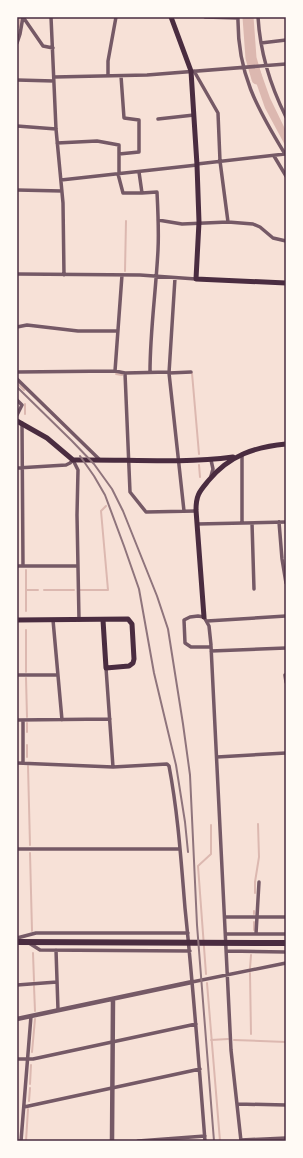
<svg xmlns="http://www.w3.org/2000/svg" width="303" height="1158" font-family="'Asap Condensed',sans-serif">
  <style>
    .water { fill: #dcb8b0 }
    .lines { fill: none; stroke-linecap: round; stroke-linejoin: round }
    .stream { stroke: #dcb8b0; stroke-width: 2 }
    .river { stroke: #dcb8b0; stroke-width: 11 }
    .minor { stroke: #755966; stroke-width: 3.5 }
    .tertiary { stroke: #755966; stroke-width: 4.5 }
    .secondary { stroke: #4a2c40; stroke-width: 5 }
    .primary { stroke: #4a2c40; stroke-width: 6 }
    .rail { stroke: #8f747c; stroke-width: 2 }
    .neatline { fill: none; stroke: #4a2c40; stroke-width: 1.5 }
  </style>
  <rect width="100%" height="100%" fill="#f7e1d7"/>
  <path class="water" d="M259 67 270 98 286 131V147L265 108 251 68Z"/>
  <g class="lines">
    <path class="stream" d="M19 27 20 18
      M125 271 126 221
      M192 373 199 454
      M116 374 122 375
      M17 383 24 390
      M25 404V414
      M199 465 200 477
      M26 570V611
      M26 590H38
      M44 590H74
      M80 590H108L101 511 106 506
      M26 630V672
      M26 678 27 717
      M27 723V732
      M27 745V757
      M28 766 30 845
      M30 853 32 931
      M255 893V882L259 857 258 824
      M254 914V911
      M254 930V922
      M33 953 34 981
      M250 968 251 955
      M250 973 251 1034
      M206 974 198 866 211 854V825
      M207 983 220 1141
      M34 986 35 1011
      M211 1040 228 1039
      M234 1040 286 1042
      M32 1052 35 1019
      M30 1084 31 1065
      M29 1101 30 1088
      M26 1141 28 1109"/>
    <path class="river" d="M248 17 251 58 257 79"/>
    <path class="minor" d="M23 17 43 46 53 48
      M51 17 56 129 63 203 64 275
      M205 17 238 18
      M258 17C260 51 271 87 286 117
      M17 43 20 34 23 17
      M261 43 286 40
      M194 71 218 113 220 161 228 222
      M108 76V61L116 17
      M54 77 147 75 286 64
      M17 80 54 81
      M158 119 194 115
      M17 126 56 129
      M57 143 97 141 119 145V174
      M119 154 139 152V120L124 118 121 76
      M274 156 286 176
      M197 164 285 154C257 108 237 73 238 17
      M139 172 142 193 157 192C158 212 159 231 158 250 156 291 150 331 150 372
      M118 174 123 193H142
      M61 180 197 165
      M17 190 62 191
      M158 220 182 224 228 222 253 224 260 227 273 238 286 241
      M17 274 140 275 196 279
      M175 278 169 373 184 511
      M17 327 27 325 78 331H117
      M115 371 122 275
      M17 372 115 371 125 373 169 372
      M125 373 130 492 146 512 196 511
      M169 373 191 372
      M17 379 99 459
      M17 400 22 405 17 415
      M22 423 23 566
      M242 454V523
      M211 460 213 469 211 476
      M17 468 66 465 70 463 73 460 78 470 77 515 79 620
      M279 522 282 559 286 583
      M252 523 254 589
      M197 524 286 522
      M17 566H78
      M198 616 204 617 209 626 211 645 210 647H191L185 643 184 620 190 617Z
      M53 620 62 720
      M207 621 286 616
      M211 646 231 1050 241 1141
      M211 651 286 648
      M106 668 113 767
      M17 675H58
      M285 675 286 682
      M17 720 110 719
      M23 720V763
      M217 757 286 753
      M17 763 113 767 167 764 169 766C178 813 181 860 185 908 193 985 199 1063 205 1141
      M17 849H180
      M225 917H286
      M226 934H286
      M256 934 259 882
      M17 938 36 933H188
      M29 943 40 950 190 951
      M56 950 58 1010
      M227 951 286 952
      M192 982 286 963
      M17 985 57 982
      M17 1059H33L196 1024
      M237 1104 286 1105
      M24 1107 200 1069
      M241 1140 286 1138
      M21 1141 31 1016
      M138 1141 205 1136"/>
    <path class="tertiary" d="M17 1019 192 982
      M112 1141 113 999"/>
    <path class="secondary" d="M171 17 191 71 197 165 199 222 196 279 286 283
      M17 421 47 438 73 460C126 459 179 464 233 457
      M204 617 196 510C196 494 200 491 209 480 230 455 255 447 286 444
      M17 620 128 619 132 624 134 659 133 663 129 666 106 668 103 620"/>
    <path class="primary" d="M17 942 286 943"/>
    <path class="rail" d="M17 387 72 441 94 464 112 489 123 511 157 596 168 629 183 724 190 775 197 925 214 1141
      M80 456 94 476 105 495 124 546 139 589 154 673 176 765 185 822 188 852"/>
  </g>
  <rect width="303" height="1158" fill="none" stroke="#fffaf5" stroke-width="36"/>
  <rect x="18" y="18" width="267" height="1122" class="neatline"/>
</svg>
